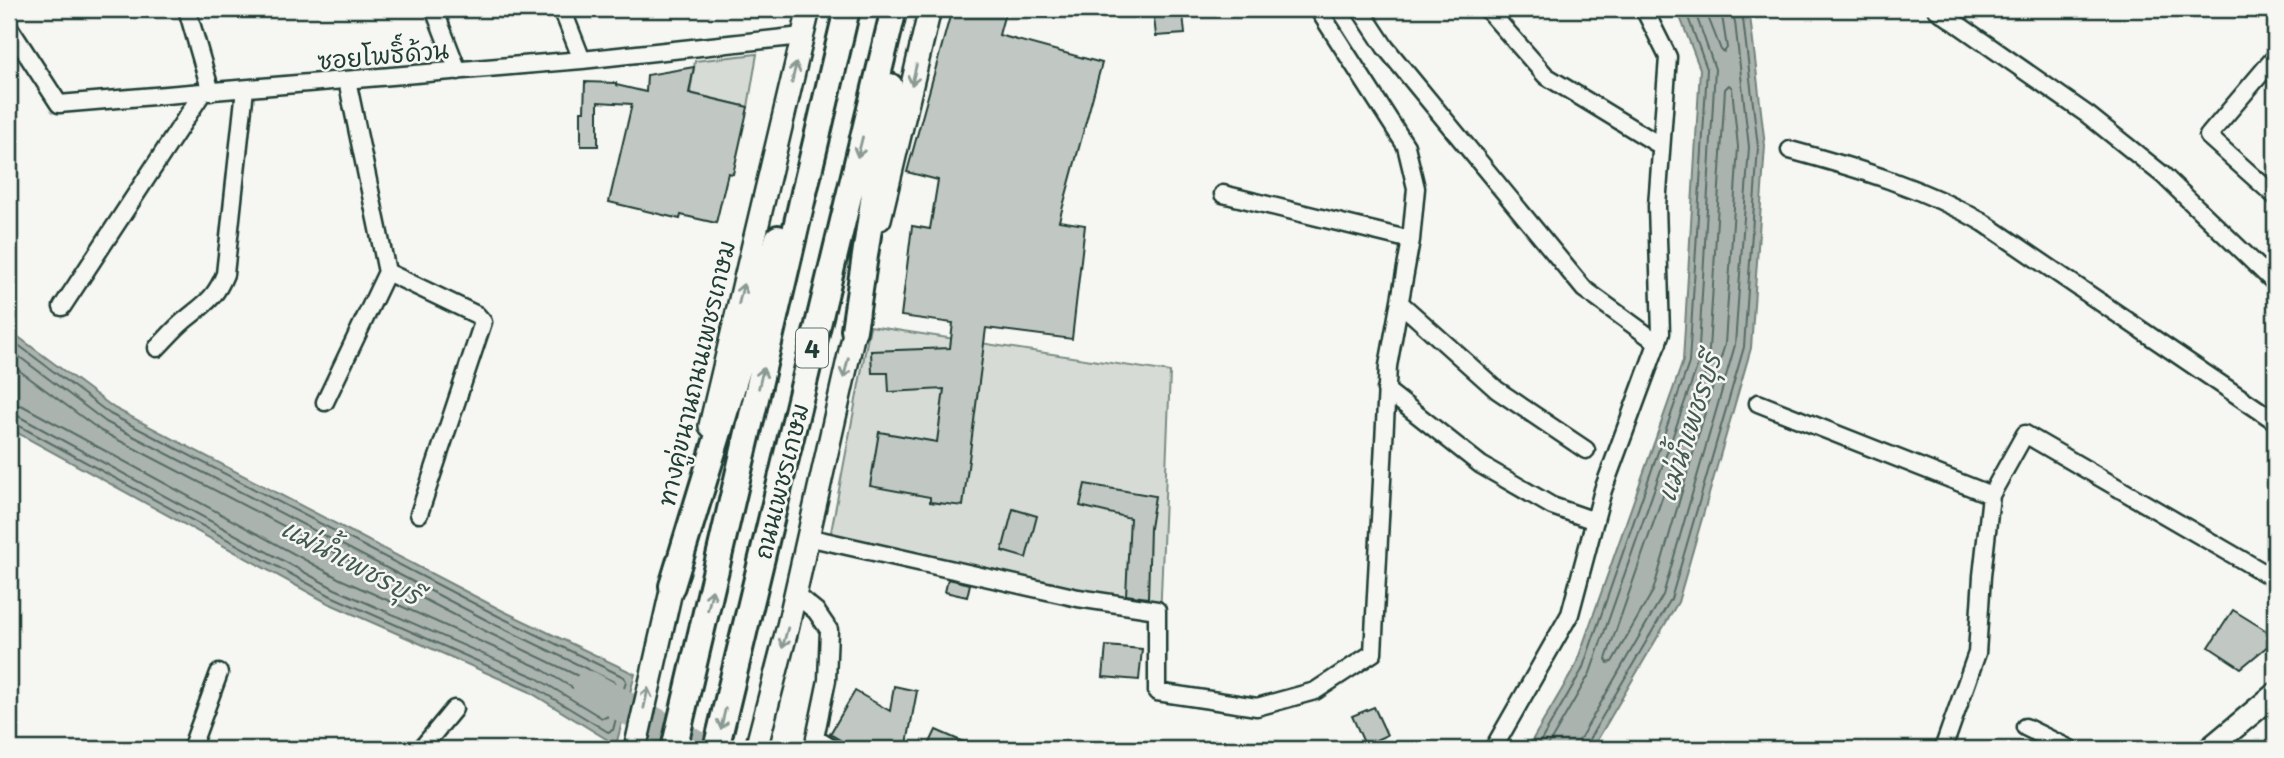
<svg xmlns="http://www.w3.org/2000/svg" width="2284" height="758" font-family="'Playpen Sans','Playpen Sans Thai',sans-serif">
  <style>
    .green { fill: #d6dbd6; stroke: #7a8c85; stroke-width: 2 }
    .water { fill: #aab3ae; stroke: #72847d; stroke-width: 2 }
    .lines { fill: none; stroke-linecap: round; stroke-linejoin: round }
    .shore { stroke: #576c65; stroke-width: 2 }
    .river { stroke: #aab3ae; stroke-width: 32 }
    .building { fill: #c1c8c3; stroke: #1f3d34; stroke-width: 2 }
    .minor-casing { stroke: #1f3d34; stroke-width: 21 }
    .secondary-casing { stroke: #1f3d34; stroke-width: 26 }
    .trunk-casing { stroke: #1f3d34; stroke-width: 30 }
    .minor { stroke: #f6f6f2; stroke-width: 16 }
    .secondary { stroke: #f6f6f2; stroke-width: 21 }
    .trunk { stroke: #f6f6f2; stroke-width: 24 }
    .oneway { stroke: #8a9a93 }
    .labels { text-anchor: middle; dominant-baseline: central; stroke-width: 5; stroke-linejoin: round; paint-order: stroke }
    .shield { fill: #f6f6f2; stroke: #60746d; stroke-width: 2 }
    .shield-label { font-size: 23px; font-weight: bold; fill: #1f3d34 }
    .street-label { font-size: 24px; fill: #1f3d34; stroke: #f6f6f2 }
    .water-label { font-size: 26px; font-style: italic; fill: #425a52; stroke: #f6f6f2 }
  </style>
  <rect width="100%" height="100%" fill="#f6f6f2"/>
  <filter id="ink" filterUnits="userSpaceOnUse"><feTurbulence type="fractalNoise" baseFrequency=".0143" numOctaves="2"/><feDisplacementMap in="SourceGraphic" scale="14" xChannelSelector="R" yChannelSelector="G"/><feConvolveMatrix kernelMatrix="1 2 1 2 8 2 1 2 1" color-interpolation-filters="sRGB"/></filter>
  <g filter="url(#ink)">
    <path class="green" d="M757 54 748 107 690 93 695 61Z
      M870 326 1170 372 1160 620 828 548Z"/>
    <path class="water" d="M1677 9H1746L1750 16 1765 146 1751 348 1678 602 1592 749H1527L1575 667 1683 361 1700 69Z
      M9 330 114 408 503 611 635 674 616 745 528 691 328 603 12 430 9 428Z"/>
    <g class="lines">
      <path class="shore" d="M1705 9 1721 50 1724 52 1727 48 1721 9
        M1729 85 1732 88 1738 147 1725 344 1653 591 1612 662 1608 663 1606 659 1708 366 1725 89Z
        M9 338 110 414 500 617 624 677 626 681 613 730 608 732 531 685 331 596 14 423H9
        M9 349 106 422 496 625 614 682 616 685 607 717 602 718 535 677 335 589 18 416 9 414
        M9 363 101 431 491 634 601 687 603 691 601 700 596 702 538 667 340 579 23 406 9 403
        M1536 749 1582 670 1689 363 1707 69 1685 9
        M1546 749 1590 673 1698 364 1715 69 1694 9
        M1577 749 1580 739 1663 595 1735 345 1749 147 1735 22 1731 9
        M1586 749 1587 743 1671 599 1744 347 1758 147 1743 19 1740 9"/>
      <path class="river" d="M589 687 701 749"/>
    </g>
    <path class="building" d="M952 9H1006L999 35 1102 63 1059 221 1085 225 1072 339 986 328 963 506 930 502V497L870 486 879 432 937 442 944 389 889 392 888 373H872L871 351 950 348 953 323 901 316 912 226 930 229 938 180 907 172Z
      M1183 14 1185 34 1156 36 1154 17Z
      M694 67 689 93 748 107 733 174 728 173 716 223 681 215 680 219 609 202 632 104 598 102V146H581V111H584L585 82 616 83V85L646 92 647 75Z
      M1085 484 1155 496 1150 528 1148 598 1126 595 1130 518 1080 506Z
      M1013 509 1037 516 1026 558 1002 551Z
      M948 579 970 584 967 597 945 592Z
      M2233 610 2275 636V640L2241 668 2209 647Z
      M1106 646 1142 649 1139 680 1103 677Z
      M894 686 917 691 906 749H856L830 734 855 691 890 711Z
      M1374 707 1387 735 1365 745 1352 716Z
      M936 730 979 749H927Z"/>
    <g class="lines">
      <g class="minor-casing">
        <path id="minor" d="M187 9 211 92
          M434 9 458 71
          M562 9 582 60
          M1360 9 1385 47 1584 289 1658 343
          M1487 9 1546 76 1661 146
          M1936 9 2088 115 2163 175 2275 283
          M9 27 59 104 582 60 802 36
          M2275 57 2208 136 2275 196
          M1790 150C1857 168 1924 188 1984 223L2275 421
          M1223 194 1411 240
          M387 272 477 315 483 322 419 514
          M1400 303 1497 390 1586 450
          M62 307 203 92
          M157 348C166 339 175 328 185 320 204 304 215 299 225 274L245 89
          M1386 390 1481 465 1552 506 1595 521
          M325 402 387 272 347 80
          M1758 403 1991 495 2025 434 2275 579
          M807 537 1078 598 1157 610V692L1257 707 1315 691 1373 653 1388 366 1411 240 1416 188 1406 146 1318 9
          M795 594 816 611 829 630 827 680 815 738 833 749
          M2025 727 2070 749
          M191 749 219 673
          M421 749 454 709
          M1493 749 1570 614 1603 490 1661 333 1657 206 1668 57 1644 9
          M1943 749 1977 653 1982 576 1991 495"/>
      </g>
      <g class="secondary-casing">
        <path id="secondary" d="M880 219 930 9
          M710 426 809 9
          M635 749 676 569
          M756 749 788 626 858 315
          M2209 749 2275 694"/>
      </g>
      <g class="trunk-casing">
        <path id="trunk" d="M854 330 890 86
          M672 586 778 238
          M674 749 847 9
          M716 749 894 9"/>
      </g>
      <use href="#minor" class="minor"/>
      <use href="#secondary" class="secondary"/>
      <use href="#trunk" class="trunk"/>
    </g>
    <defs><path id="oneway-shaft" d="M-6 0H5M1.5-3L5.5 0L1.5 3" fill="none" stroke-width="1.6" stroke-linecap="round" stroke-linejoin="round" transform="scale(1.75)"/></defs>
    <g class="oneway">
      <use href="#oneway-shaft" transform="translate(794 73) rotate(-77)"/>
      <use href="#oneway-shaft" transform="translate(914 75) rotate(103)"/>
      <use href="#oneway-shaft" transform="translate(860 147) rotate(104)"/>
      <use href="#oneway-shaft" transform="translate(741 294) rotate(-77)"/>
      <use href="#oneway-shaft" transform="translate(846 368) rotate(103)"/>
      <use href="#oneway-shaft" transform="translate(761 378) rotate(-77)"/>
      <use href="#oneway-shaft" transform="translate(710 600) rotate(-77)"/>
      <use href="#oneway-shaft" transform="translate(785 638) rotate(105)"/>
      <use href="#oneway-shaft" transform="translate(646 698) rotate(-78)"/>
      <use href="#oneway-shaft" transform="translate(723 719) rotate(103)"/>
    </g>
  </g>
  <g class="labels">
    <rect class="shield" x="796" y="328.5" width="32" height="39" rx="5"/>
    <g class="shield-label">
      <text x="812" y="348">4</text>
    </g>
    <g class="street-label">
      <text transform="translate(383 54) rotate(-5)">ซอยโพธิ์ด้วน</text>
      <text transform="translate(695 373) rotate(-77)">ทางคู่ขนานถนนเพชรเกษม</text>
      <text transform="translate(780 481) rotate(-76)">ถนนเพชรเกษม</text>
    </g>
    <g class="water-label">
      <text transform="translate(1688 427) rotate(-72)">แม่น้ำเพชรบุรี</text>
      <text transform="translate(352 561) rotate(28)">แม่น้ำเพชรบุรี</text>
    </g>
  </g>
  <rect width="2284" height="758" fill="none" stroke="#f6f6f2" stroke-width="35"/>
  <rect x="18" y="18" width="2249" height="723" fill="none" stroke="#1f3d34" stroke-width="2.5" filter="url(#ink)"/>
</svg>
